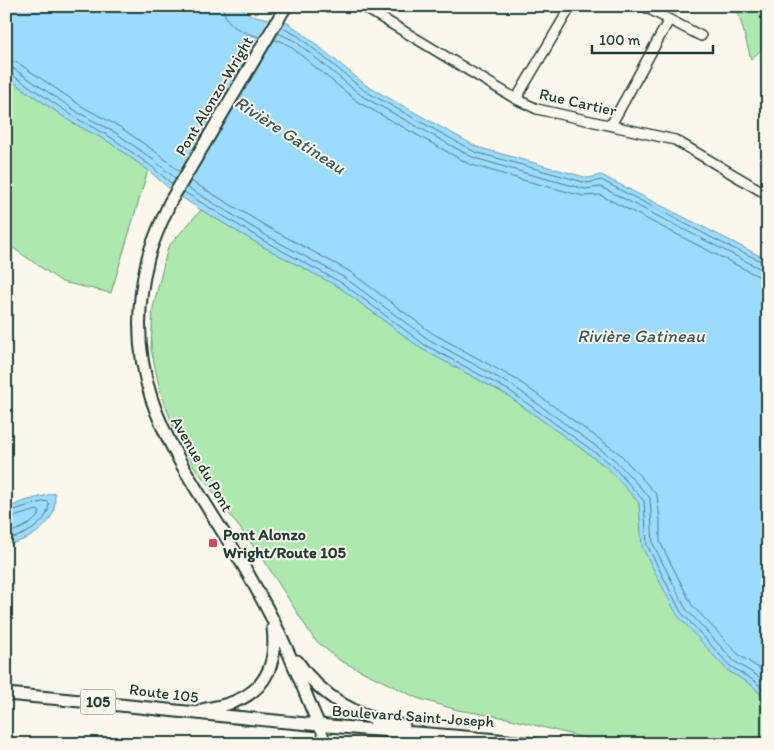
<svg xmlns="http://www.w3.org/2000/svg" width="774" height="750" font-family="Itim,sans-serif">
  <style>
    .green { fill: #ade9af; stroke: #669372 }
    .water { fill: #9bdbfd; stroke: #699cad }
    .pier { fill: #fbf7ec }
    .lines { fill: none; stroke-linecap: round; stroke-linejoin: round }
    .shore { stroke: #517c84; stroke-width: 1 }
    .minor-casing { stroke: #1f3d34; stroke-width: 12 }
    .major-casing { stroke: #1f3d34; stroke-width: 15 }
    .minor { stroke: #fbf7ec; stroke-width: 9 }
    .major { stroke: #fbf7ec; stroke-width: 11 }
    .poi-dot { fill: #d1495b; stroke: #fbf7ec; stroke-width: 2 }
    .labels { text-anchor: middle; dominant-baseline: central; stroke-width: 4; stroke-linejoin: round; paint-order: stroke }
    .shield { fill: #fbf7ec; stroke: #61756b; stroke-width: 1 }
    .shield-label { font-size: 15px; font-weight: bold; fill: #1f3d34 }
    .street-label { font-size: 16px; fill: #1f3d34; stroke: #fbf7ec }
    .poi-label { font-size: 16px; font-weight: bold; fill: #1f3d34; stroke: #fbf7ec; text-anchor: start }
    .water-label { font-size: 18px; font-style: italic; fill: #385d5c; stroke: #fbf7ec }
  </style>
  <rect width="100%" height="100%" fill="#fbf7ec"/>
  <filter id="ink" filterUnits="userSpaceOnUse"><feTurbulence type="fractalNoise" baseFrequency=".02" numOctaves="2"/><feDisplacementMap in="SourceGraphic" scale="10" xChannelSelector="R" yChannelSelector="G"/><feConvolveMatrix kernelMatrix="1 2 1 2 8 2 1 2 1" color-interpolation-filters="sRGB"/></filter>
  <g filter="url(#ink)">
    <path class="green" d="M733 6H768V28L765 31 768 35V44L751 59 739 15Z
      M6 77 73 123 109 142 148 170 111 293 62 282 6 243Z
      M201 210 262 246 339 287 422 349 507 395 608 468 639 503 641 530 727 670 753 686 768 703V744H608L507 718 457 710 417 698 339 660 314 639 265 562 193 465 173 426 160 390 151 349 153 308 168 247Z"/>
    <path class="water" d="M6 6H239L251 15 288 23 301 32 367 86 477 147 588 178 601 175 768 260V703L753 686 727 670 677 615 642 547 639 503 608 468 507 395 422 349 339 287 262 246 201 210 172 191 148 170 109 142 73 123 6 77Z
      M55 493C55 498 55 505 54 509 49 530 25 541 6 545V509L21 502Z"/>
    <path class="pier" d="M270 17 286 20 180 199 168 190Z"/>
    <g class="lines">
      <path class="shore" d="M223 6C224 26 243 33 260 37
        M281 27 298 36 365 91 475 152 587 183 601 180 726 245 768 264
        M278 33 295 41 362 96 472 157 525 173 585 189 601 187 761 269 768 270
        M274 40 281 41 291 47 358 102 469 164 523 180 583 196 600 195 758 276 768 278
        M6 60 18 63 83 107 120 127 160 155 180 172
        M6 67 14 69 79 113 116 133 155 161 176 179
        M6 74H11L76 118 112 138 151 166 172 184
        M191 181 271 229 349 271 432 333 517 380 620 454 657 495 660 520V542L692 605 739 655 768 674
        M187 187 267 236 345 278 428 339 513 386 615 460 650 498 653 544 686 609 734 661 759 677 768 686
        M184 192 264 241 342 283 425 345 510 391 611 464 644 501 647 545 681 612 730 666 756 682 768 695
        M6 513 23 507 46 501 49 503C49 524 24 536 6 540
        M6 519 37 510 40 512C36 523 18 531 6 533"/>
      <g class="minor-casing">
        <path id="minor" d="M362 6 516 99 537 109 675 140 768 195
          M643 6 701 36
          M516 99 571 6
          M611 125 669 20
          M319 725 327 744"/>
      </g>
      <g class="major-casing">
        <path id="major" d="M286 6 170 202C162 221 153 239 148 258 115 389 182 461 243 565 262 598 280 631 294 666 303 686 310 706 319 725
          M297 661C321 697 361 720 404 726
          M6 694C111 703 215 716 319 725 390 732 462 735 534 744
          M202 710C214 707 225 706 236 701 268 688 277 660 273 628"/>
      </g>
      <use href="#minor" class="minor"/>
      <use href="#major" class="major"/>
    </g>
  </g>
  <rect class="poi-dot" x="208" y="538" width="10" height="10" rx="2.5"/>
  <g class="labels">
    <rect class="shield" x="80.5" y="689.5" width="35" height="25" rx="4"/>
    <g class="shield-label">
      <text x="98" y="702">105</text>
    </g>
    <g class="street-label">
      <text transform="translate(214 96) rotate(-59)">Pont Alonzo-Wright</text>
      <text transform="translate(578 102) rotate(13)">Rue Cartier</text>
      <text transform="translate(202 464) rotate(60)">Avenue du Pont</text>
      <text transform="translate(164 693) rotate(7)">Route 105</text>
      <text transform="translate(413 716) rotate(4)">Boulevard Saint-Joseph</text>
    </g>
    <g class="poi-label">
      <text x="223" y="534">Pont Alonzo<tspan x="223" dy="18">Wright/Route 105</tspan></text>
    </g>
    <g class="water-label">
      <text transform="translate(290 135) rotate(33)">Rivière Gatineau</text>
      <text x="641" y="336">Rivière Gatineau</text>
    </g>
  </g>
  <rect width="774" height="750" fill="none" stroke="#fbf7ec" stroke-width="25"/>
  <rect x="12" y="12" width="749" height="725" fill="none" stroke="#1f3d34" stroke-width="2" filter="url(#ink)"/>
  <path d="M592 45v8h121v-8" fill="none" stroke="#1f3d34" stroke-width="2.5"/>
  <text x="599" y="45" font-size="15" fill="#1f3d34" stroke="#fbf7ec" stroke-width="4" paint-order="stroke">100 m</text>
</svg>
